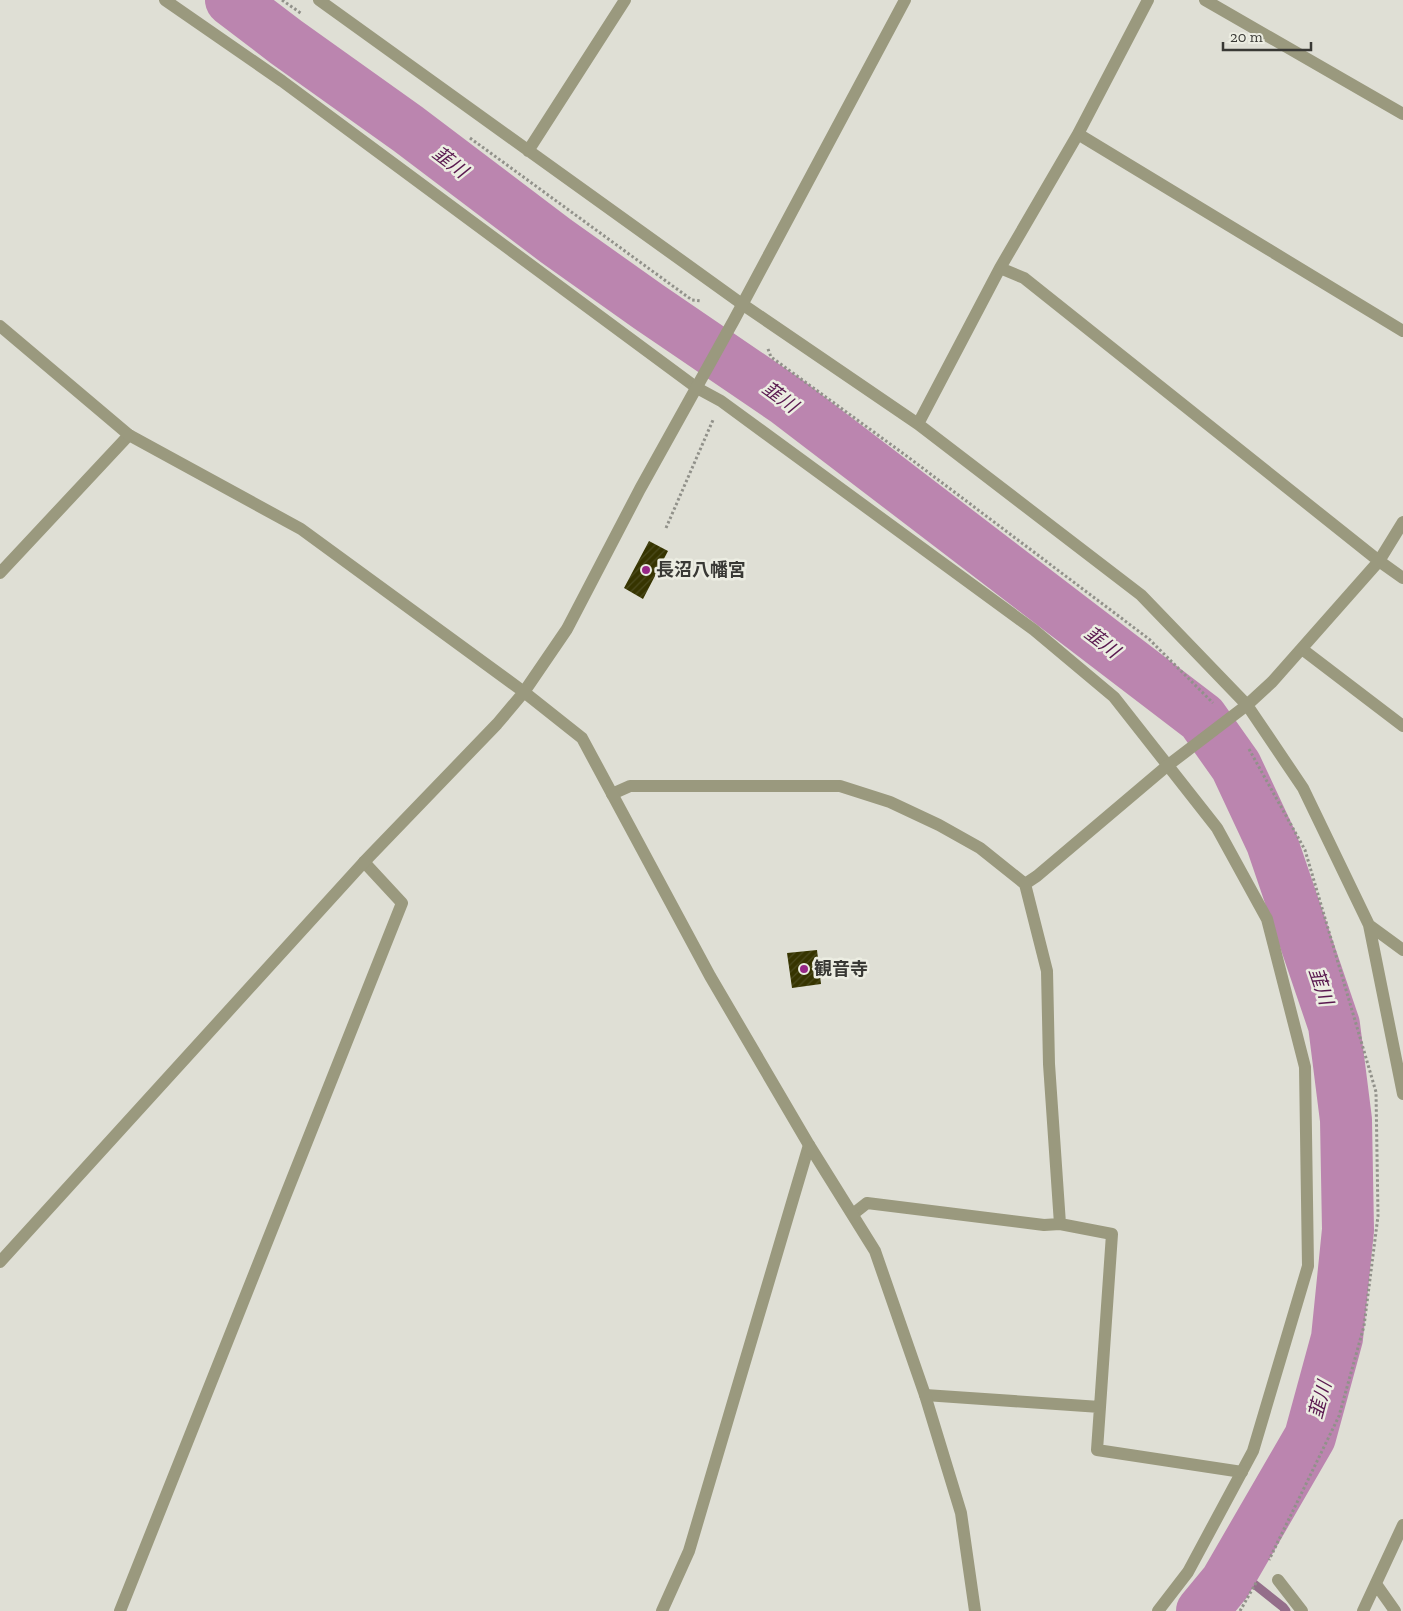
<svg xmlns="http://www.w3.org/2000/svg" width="1403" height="1611" font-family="'Zilla Slab','Noto Sans JP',serif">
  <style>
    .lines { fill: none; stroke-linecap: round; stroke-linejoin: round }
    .stream { stroke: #946e8a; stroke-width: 9 }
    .river { stroke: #bb85af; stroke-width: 52 }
    .building { fill: url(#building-hatch) }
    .path { stroke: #91918a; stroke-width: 3; stroke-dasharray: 2.5 2.5; stroke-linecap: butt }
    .service { stroke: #9a997e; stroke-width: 12 }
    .minor { stroke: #9a997e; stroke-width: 12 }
    .tertiary { stroke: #9a997e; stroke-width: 12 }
    .poi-dot { fill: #962686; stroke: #ecede2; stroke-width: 2 }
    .labels { text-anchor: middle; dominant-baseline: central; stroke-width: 5; stroke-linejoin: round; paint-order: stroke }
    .poi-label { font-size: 18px; font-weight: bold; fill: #393935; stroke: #ecede2; text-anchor: start }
    .water-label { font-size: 19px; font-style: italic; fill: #59184f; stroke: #ecede2 }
  </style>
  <defs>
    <pattern id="building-hatch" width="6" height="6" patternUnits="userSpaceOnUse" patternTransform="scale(1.25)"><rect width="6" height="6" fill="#363400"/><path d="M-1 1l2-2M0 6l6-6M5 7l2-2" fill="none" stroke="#4b4a1d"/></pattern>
  </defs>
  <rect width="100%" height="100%" fill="#dfdfd5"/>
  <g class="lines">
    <path class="stream" d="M1234 1568 1283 1607 1286 1611"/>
    <path class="river" d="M231 0 286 42 408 129 556 241 649 307 787 401 1202 718 1236 766 1272 843 1334 1025 1346 1120 1348 1230 1337 1338 1310 1437 1226 1582 1202 1611"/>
  </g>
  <path class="building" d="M649 541 668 551 643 599 624 588Z
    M817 950 821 984 792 988 787 953Z"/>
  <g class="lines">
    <path class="path" d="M282 0 302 14
      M470 138 692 300 701 301
      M768 349 771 357 908 457 1149 639 1213 703
      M666 528 713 420
      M1249 749 1305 850 1376 1092 1378 1216 1364 1326 1339 1416 1269 1560
      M1240 1611 1257 1581"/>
    <path class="service" d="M165 0 282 81 697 388 721 401 1034 630 1114 697 1217 828 1267 919 1305 1067 1308 1266 1253 1451 1188 1572 1158 1611"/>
    <path class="minor" d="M319 0 742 304 918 424 1141 595 1247 705 1303 788 1369 925 1403 1094
      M1205 0 1403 114
      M1078 134 1403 331
      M528 151 625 0
      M1000 268 1024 278 1379 561 1403 578
      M918 424 1000 268 1078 134 1148 0
      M0 573 129 435
      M1302 649 1403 726
      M612 794 630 786H840L890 802 939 825 980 848 1025 884
      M1369 925 1403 950
      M853 1214 867 1203 1044 1225 1060 1224 1049 1064 1047 971 1025 884 1037 876 1167 766 1247 705 1272 682 1379 561 1403 522
      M925 1395 1100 1407 1112 1234 1060 1224
      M1100 1407 1097 1450 1242 1472
      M1278 1580 1302 1611
      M1376 1584 1395 1611
      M120 1611 402 903 364 862
      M662 1611 689 1551 809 1145
      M1363 1611 1403 1525"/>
    <path class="tertiary" d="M0 326 129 435 301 529 524 692 582 738 710 976 809 1145 875 1251 925 1395 961 1513 975 1611
      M0 1262 364 862 497 724 524 692 567 629 640 489 734 320 905 0"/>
  </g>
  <g class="poi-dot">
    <circle cx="646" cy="570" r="5"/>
    <circle cx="804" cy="969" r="5"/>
  </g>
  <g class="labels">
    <g class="poi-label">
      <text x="656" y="570">長沼八幡宮</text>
      <text x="814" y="969">観音寺</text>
    </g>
    <g class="water-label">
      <text transform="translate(450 162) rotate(37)">韮川</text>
      <text transform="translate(780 397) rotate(36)">韮川</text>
      <text transform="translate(1102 642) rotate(37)">韮川</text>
      <text transform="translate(1321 986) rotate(71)">韮川</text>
      <text transform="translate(1320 1400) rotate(-75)">韮川</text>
    </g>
  </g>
  <path d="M1223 42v8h88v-8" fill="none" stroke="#393935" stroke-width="2.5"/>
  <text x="1230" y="42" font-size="15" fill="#393935" stroke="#ecede2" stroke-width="4" paint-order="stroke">20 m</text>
</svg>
